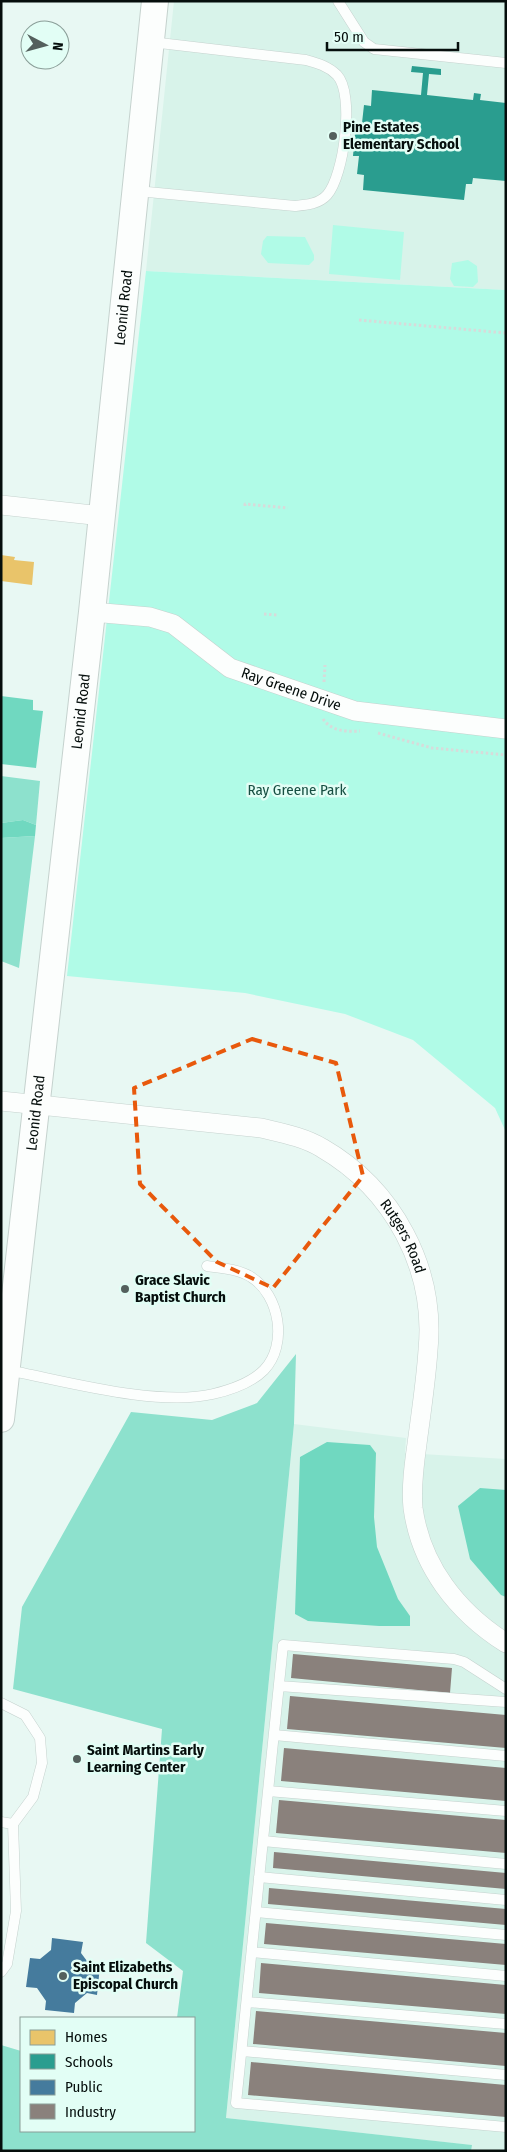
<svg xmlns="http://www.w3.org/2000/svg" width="507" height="2152" font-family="'Fira Sans Condensed',sans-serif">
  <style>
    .built { fill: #d8f3ea }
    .green { fill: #b0fbe7 }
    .forest { fill: #8de1cd }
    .water { fill: #70d8c0 }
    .homes { fill: #e9c46a }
    .schools { fill: #2a9d8f }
    .public { fill: #457b9d }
    .industry { fill: #8a817c }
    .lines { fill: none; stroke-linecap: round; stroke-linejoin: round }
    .lane-casing { stroke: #c5d2ce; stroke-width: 11 }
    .street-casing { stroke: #c5d2ce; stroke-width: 20 }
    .secondary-casing { stroke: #c5d2ce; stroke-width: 28 }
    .path { stroke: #d7dbda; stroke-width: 3; stroke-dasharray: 2.5 2.5; stroke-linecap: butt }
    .lane { stroke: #fcfefd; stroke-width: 10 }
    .street { stroke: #fcfefd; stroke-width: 19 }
    .secondary { stroke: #fcfefd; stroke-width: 26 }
    .marked { fill: none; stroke: #e8590c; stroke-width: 4; stroke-dasharray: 10 6; stroke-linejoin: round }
    .poi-dot { fill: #54605d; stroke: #e2fef5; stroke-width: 2 }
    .labels { text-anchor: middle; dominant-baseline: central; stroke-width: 5; stroke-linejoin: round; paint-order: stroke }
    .poi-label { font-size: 15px; font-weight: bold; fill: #050e0c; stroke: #e2fef5; text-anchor: start }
    .street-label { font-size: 15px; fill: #050e0c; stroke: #e2fef5 }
    .park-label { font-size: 15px; fill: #164f42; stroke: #e2fef5 }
  </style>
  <rect width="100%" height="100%" fill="#e8f8f3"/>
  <path class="built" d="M174 1H506V290L146 271Z
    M294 1424 406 1438 405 1453 506 1459V2151H471V2145L226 2118Z"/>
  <path class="green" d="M333 225 404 232 400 280 329 274Z
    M267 236 305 237 314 255V260L309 265 268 263 261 254 263 241Z
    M468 260 477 266 478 282 473 287 454 286 450 279 452 263Z
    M146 271 506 290V1132L495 1108 413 1040 345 1014 245 993 67 976Z"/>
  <path class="forest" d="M1 776 40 781 36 825 23 820 1 823Z
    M35 836 19 968 1 961V838Z
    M296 1354 294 1424 226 2118 472 2145 471 2151H1V2045L21 2051V2131H194V2018H177L183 1971 146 1943 162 1729 13 1689 22 1607 131 1412 212 1420 257 1403Z"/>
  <path class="water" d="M1 696 33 700V710L43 711 36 768 1 764Z
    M23 820 36 825 35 836 1 838V823Z
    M327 1442 370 1445 376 1453 374 1517 377 1547 398 1599 410 1616V1626H379L308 1621 295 1614 300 1457Z
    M480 1488 506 1490V1597L501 1595 470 1559 458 1506Z"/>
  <path class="homes" d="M1 555 15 557 14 560 34 562 32 585 1 581Z"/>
  <path class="schools" d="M412 66 441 69V75L429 74 427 95 473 100 474 93 481 94 480 100 506 103V181L473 178 472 184H466L464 200 363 190 364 175 357 174 359 156H353L356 122 362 123 364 105 371 106 372 90 421 95 423 73 411 72Z"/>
  <path class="public" d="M52 1938 83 1942 81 1953 90 1965 100 1966 97 1995 87 1993 75 2003 74 2013 45 2010 46 2001 37 1988 26 1987 30 1958 40 1959 51 1950Z"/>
  <path class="industry" d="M293 1654 452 1668 450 1693 291 1678Z
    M290 1696 506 1715V1748L287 1729Z
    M284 1748 506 1768V1801L281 1781Z
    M279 1800 506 1820V1853L276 1833Z
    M274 1852 506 1873V1889L273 1868Z
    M269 1888 506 1909V1925L268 1904Z
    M266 1923 506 1944V1965L264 1944Z
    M261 1963 506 1985V2014L259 1993Z
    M256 2011 506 2033V2066L253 2044Z
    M251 2062 506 2085V2117L248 2095Z"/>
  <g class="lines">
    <g class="lane-casing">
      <path id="lane" d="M338 1 364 42 374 49 506 63
        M137 191 295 206C306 205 319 204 327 195 344 176 355 94 337 75 328 66 317 63 306 60L151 42
        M7 1370C65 1381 156 1407 213 1394 230 1390 251 1383 264 1370 288 1345 280 1295 251 1277 239 1269 221 1268 207 1266
        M279 1686 506 1702
        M506 1689 464 1662 454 1659 283 1645 236 2103 506 2127
        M1 1703 25 1715 40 1738 42 1763 33 1797 13 1824 16 1911 7 1964 1 1972
        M274 1735 506 1756
        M268 1791 506 1811
        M1 1822 13 1824
        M263 1841 506 1864
        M259 1877 506 1900
        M256 1912 506 1935
        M252 1952 506 1976
        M247 2002 506 2024
        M242 2051 506 2075"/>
    </g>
    <g class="street-casing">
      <g id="street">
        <path d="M1 505 102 516"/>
        <path id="s1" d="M92 612 150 617 173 624 230 668 355 711 506 729"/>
        <path id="s2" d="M1 1101 261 1128C282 1133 304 1137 322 1148 393 1189 436 1268 428 1350 426 1381 421 1413 417 1444 414 1465 411 1487 413 1508 421 1566 457 1612 506 1643"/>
      </g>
    </g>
    <g class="secondary-casing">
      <g id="secondary">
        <path id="s3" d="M1 1419 92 612 155 1"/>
      </g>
    </g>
    <path class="path" d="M359 320 506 333
      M245 506V504L288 508
      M264 614 277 615
      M324 682 325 665
      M323 719C331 731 346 732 360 731
      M378 733 432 748 506 755"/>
    <use href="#lane" class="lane"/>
    <use href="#street" class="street"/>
    <use href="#secondary" class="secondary"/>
  </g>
  <path class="marked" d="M252 1039 336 1063 363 1176 273 1288 217 1262 140 1184 134 1088Z"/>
  <g class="poi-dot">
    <circle cx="333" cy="136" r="5"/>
    <circle cx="125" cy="1289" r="5"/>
    <circle cx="77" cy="1759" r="5"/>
    <circle cx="63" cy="1976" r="5"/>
  </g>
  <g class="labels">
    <g class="poi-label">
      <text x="343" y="127">Pine Estates<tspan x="343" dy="17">Elementary School</tspan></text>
      <text x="135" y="1280">Grace Slavic<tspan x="135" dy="17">Baptist Church</tspan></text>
      <text x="87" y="1750">Saint Martins Early<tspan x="87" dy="17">Learning Center</tspan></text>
      <text x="73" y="1967">Saint Elizabeths<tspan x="73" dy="17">Episcopal Church</tspan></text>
    </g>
    <g class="street-label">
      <text stroke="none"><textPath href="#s3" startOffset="1118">Leonid Road</textPath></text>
      <text stroke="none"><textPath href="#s1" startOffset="219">Ray Greene Drive</textPath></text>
      <text stroke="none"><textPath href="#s3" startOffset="712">Leonid Road</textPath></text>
      <text stroke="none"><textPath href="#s3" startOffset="308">Leonid Road</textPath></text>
      <text stroke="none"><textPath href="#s2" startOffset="448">Rutgers Road</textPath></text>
    </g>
    <g class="park-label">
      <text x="297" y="790">Ray Greene Park</text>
    </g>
  </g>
  <rect width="507" height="2152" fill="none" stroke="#050e0c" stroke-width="5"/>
  <rect x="20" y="2017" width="175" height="115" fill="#e2fef5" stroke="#8a9e98"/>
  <rect x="30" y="2030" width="25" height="15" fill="#e9c46a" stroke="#8a9e98"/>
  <text x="65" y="2042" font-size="15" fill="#050e0c">Homes</text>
  <rect x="30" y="2054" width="25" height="15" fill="#2a9d8f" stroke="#8a9e98"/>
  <text x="65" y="2067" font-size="15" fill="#050e0c">Schools</text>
  <rect x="30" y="2080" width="25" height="15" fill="#457b9d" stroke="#8a9e98"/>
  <text x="65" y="2092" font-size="15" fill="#050e0c">Public</text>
  <rect x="30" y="2104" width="25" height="15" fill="#8a817c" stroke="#8a9e98"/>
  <text x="65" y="2117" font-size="15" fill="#050e0c">Industry</text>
  <g transform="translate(45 45) rotate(96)"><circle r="24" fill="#e2fef5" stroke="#8a9e98"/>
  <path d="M0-4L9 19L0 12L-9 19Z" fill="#54605d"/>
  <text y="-8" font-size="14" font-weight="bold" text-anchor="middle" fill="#050e0c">N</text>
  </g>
  <path d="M327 42v8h131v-8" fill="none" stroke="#050e0c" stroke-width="2.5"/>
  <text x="334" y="42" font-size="15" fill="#050e0c" stroke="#e2fef5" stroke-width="4" paint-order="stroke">50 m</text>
</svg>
